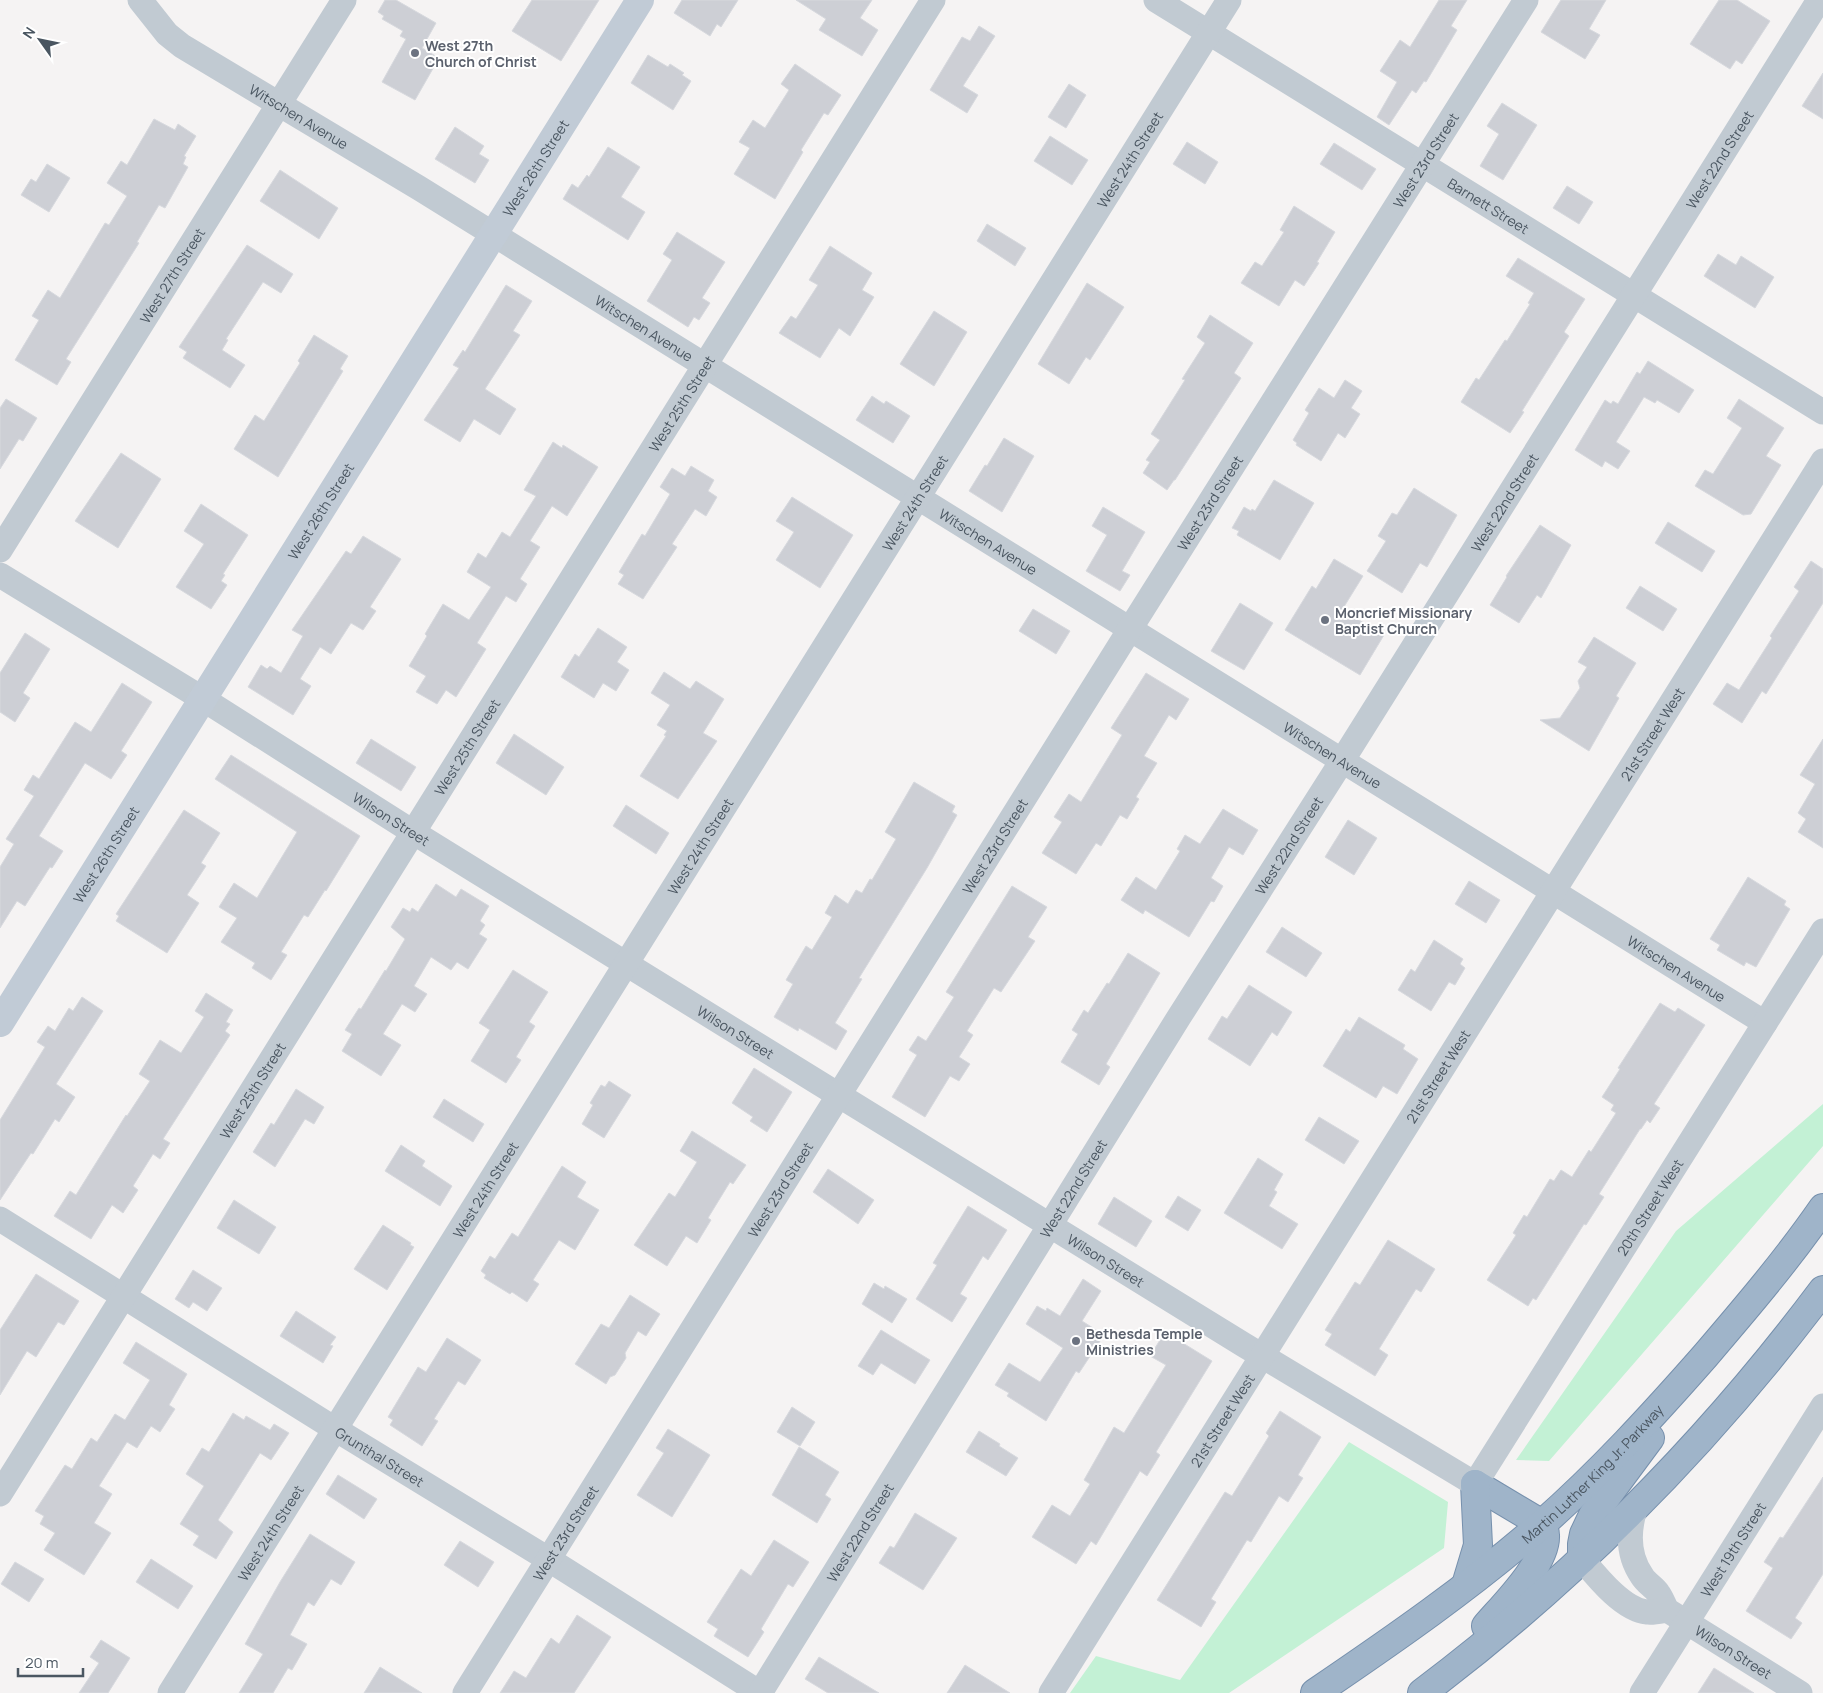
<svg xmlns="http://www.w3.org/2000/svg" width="1823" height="1693" font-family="Manrope,sans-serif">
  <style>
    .green { fill: #c3f1d5 }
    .building { fill: #cdcfd5; stroke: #d7d9de }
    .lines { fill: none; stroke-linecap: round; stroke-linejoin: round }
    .trunk-casing { stroke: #7690ad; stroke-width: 30 }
    .minor { stroke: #c1cad2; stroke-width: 25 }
    .secondary { stroke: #c1cbd6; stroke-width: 28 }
    .trunk { stroke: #9fb4c9; stroke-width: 28 }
    .worship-dot { fill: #6b7280; stroke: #fff; stroke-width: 2 }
    .labels { text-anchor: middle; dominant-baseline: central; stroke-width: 4; stroke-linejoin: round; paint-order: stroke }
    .worship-label { font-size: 14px; font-weight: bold; fill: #5b616d; stroke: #fff; text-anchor: start }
    .street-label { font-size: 14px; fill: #4a5661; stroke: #fff }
  </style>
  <rect width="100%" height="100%" fill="#f5f3f3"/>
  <path class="green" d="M1823 1104V1146L1549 1461 1516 1460 1676 1231Z
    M1349 1442 1448 1502 1444 1548 1229 1693H1070L1096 1656 1180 1680Z"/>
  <path class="building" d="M385 0H396L436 23 422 48 439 58 415 100 382 82 406 39 400 36 403 31 382 19 384 16 378 12Z
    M532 0H599L561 61 512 31Z
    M682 0H738L721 27 717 24 710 36 674 13Z
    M796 0H872L860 18 878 30 862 56 819 30 826 19Z
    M1439 0H1467L1451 26 1457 30 1426 82 1424 81 1416 93 1412 90 1389 125 1377 117 1397 82 1380 71 1400 40 1410 47Z
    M1561 0H1606L1589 29 1600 35 1585 59 1541 32Z
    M1719 0H1737L1770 21 1742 64 1736 60 1730 69 1690 44Z
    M979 26 995 36 963 86 978 95 967 113 930 90 962 37 970 41Z
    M648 55 668 67 670 64 684 73 682 75 691 81 673 110 631 83Z
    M795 64 841 95 828 115 824 113 801 150 803 152 775 199 734 174 750 148 739 142 753 120 765 128 789 90 781 84Z
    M1823 73V119L1802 106Z
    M1069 84 1086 95 1066 128 1048 117Z
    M1502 103 1537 125 1503 180 1480 166 1499 134 1487 126Z
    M154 119 175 130 178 124 196 136 184 156 186 157 183 164 188 167 165 208 159 205 137 242 139 243 66 359 71 362 57 385 15 360 39 320 32 316 48 290 60 298 105 223 109 225 127 196 107 183 121 161 127 165Z
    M455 127 484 146 479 154 489 160 475 183 435 159Z
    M1050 136 1088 160 1072 185 1034 161Z
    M1187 142 1218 162 1205 184 1173 164Z
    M1334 143 1376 169 1362 190 1320 164Z
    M608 147 640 167 621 197 645 212 628 240 563 199 572 184 578 188 587 175 589 177Z
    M47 164 70 178 49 212 21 195 31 179 36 182Z
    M280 170 338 208 319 239 260 201Z
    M1567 186 1593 202 1579 224 1553 208Z
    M1294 206 1335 232 1317 262 1319 263 1304 286 1295 280 1279 306 1241 283 1255 262 1262 266 1284 232 1280 230Z
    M987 224 1026 248 1015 266 977 241Z
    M677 232 725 262 702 298 710 303 699 320 694 317 688 327 647 301 672 260 663 254Z
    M247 245 293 274 281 293 263 282 226 339 228 340 222 350 245 365 230 388 183 358 187 352 179 347Z
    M830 246 872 273 862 290 874 297 850 336 839 328 820 358 779 333 791 316 796 319 818 285 809 280Z
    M1718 254 1736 265 1741 256 1774 277 1755 308 1704 276Z
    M1518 258 1585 299 1564 332 1569 336 1522 411 1524 412 1510 433 1461 402 1476 378 1479 380 1505 340 1507 341 1530 304 1528 303 1534 293 1506 276Z
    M1087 283 1124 307 1090 360 1086 357 1069 384 1038 364Z
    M506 285 532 301 513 331 520 335 485 389 516 409 500 435 474 419 460 442 424 420 459 368 453 365 463 350 465 352Z
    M934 311 967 332 934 386 900 364Z
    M1210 315 1253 343 1234 373 1241 378 1175 480H1174L1167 490 1143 473 1150 462 1146 460 1160 440 1151 434 1185 380 1182 379 1205 343 1197 337Z
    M314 335 348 356 340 369 343 371 278 477 234 449 255 415 264 421 300 363 298 361Z
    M1648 361 1694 390 1679 413 1657 400 1655 403 1644 397 1616 442 1630 451 1618 469 1605 461 1602 467 1575 450 1605 400 1611 404 1613 401 1618 404 1637 372 1640 374Z
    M1345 380 1362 391 1351 408 1360 414 1345 438 1338 433 1321 461 1296 445 1297 443 1293 440 1309 413 1305 410 1319 388 1334 398Z
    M872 396 884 404 886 401 910 416 893 443 856 420Z
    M6 399 37 418 23 441 19 439 0 469V408Z
    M1739 399 1784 428 1766 456 1781 465 1751 514 1743 515 1695 486 1705 470 1713 474 1742 428 1727 418Z
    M1004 438 1034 456 1002 512 969 491 985 465 987 466Z
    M553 442 562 448 563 445 598 467 567 516 552 506 530 541 540 547 520 579 527 584 516 602 506 596 477 643 486 649 456 697 446 690 437 704 416 692 426 676 409 666 427 636 425 634 443 604 469 620 491 587 467 572 478 553 486 558 502 532 510 537 536 496 524 490Z
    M121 453 161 479 118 548 75 521Z
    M691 466 714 480 708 491 717 497 706 516 695 509 672 544 677 547 643 599 618 584 624 575 619 572 642 534 645 536 670 494 660 487 672 468 685 476Z
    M1274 480 1314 503 1280 560 1237 535 1239 531 1232 528 1244 507 1251 511 1252 509 1255 511Z
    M1414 488 1457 515 1427 567 1420 563 1402 593 1367 571 1386 541 1378 536 1392 513 1397 515Z
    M792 497 853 535 820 588 776 560 794 532 776 521Z
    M201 504 248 535 223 574 225 575 221 581 227 585 211 609 176 587 204 544 184 531Z
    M1103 507 1145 532 1122 571 1130 575 1120 591 1086 571 1107 535 1092 526Z
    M1668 522 1715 551 1702 572 1655 543Z
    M1540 525 1571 545 1541 598 1537 595 1519 623 1490 605 1507 577 1506 576Z
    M363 536 401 559 370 607 376 611 363 630 351 623 331 654 320 647 300 679 311 686 293 715 248 687 261 665 267 669 270 666 281 673 303 636 292 630 346 551 351 554Z
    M1334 559 1363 576 1342 610 1384 635 1360 675 1285 630 1312 586 1316 589Z
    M1811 561 1823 569V603L1766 694 1762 691 1742 723 1713 704 1727 683 1739 690 1772 638 1770 636 1799 591 1794 587Z
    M1640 586 1677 609 1663 631 1626 608Z
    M1240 603 1273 623 1244 670 1211 651Z
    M1033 609 1070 631 1056 654 1019 631Z
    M598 628 627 647 617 662 629 670 616 691 603 683 594 698 561 677 575 654 579 657Z
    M25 633 50 649 23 693 30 698 15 722 0 712V673Z
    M1594 637 1636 663 1616 696 1619 698 1589 751 1540 720 1560 718 1580 688 1578 681 1587 667 1578 662Z
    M664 672 690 689 696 681 724 699 703 733 717 741 678 799 640 776 666 736 664 735 667 731 657 725 670 705 651 693Z
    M1146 673 1189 699 1176 720 1169 715 1144 756 1157 763 1136 797 1139 799 1127 819 1120 815 1101 846 1096 843 1076 874 1042 853 1062 822 1054 817 1069 794 1081 802 1122 735 1111 728Z
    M122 683 152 702 121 751 127 755 111 779 85 763 39 836 63 851 52 868 50 867 25 906 17 901 0 928V867L14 844 6 839 34 796 24 790 33 775 39 779 75 722 91 732Z
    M514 734 564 767 546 795 496 763Z
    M371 739 416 767 401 791 356 763Z
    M1823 739V848L1798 832 1806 819 1798 813 1815 784 1800 775Z
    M231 755 360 836 326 891 325 890 308 917 304 915 281 952 287 955 271 980 252 968 255 963 221 942 237 918 219 907 234 883 257 898 297 832 215 779Z
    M914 782 955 806 952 812 957 815 927 868 859 978 862 979 835 1023 847 1031 836 1050 799 1028 798 1031 774 1017 793 984 786 980 806 946 812 950 832 917 825 913 835 895 848 904 856 890 862 893 870 879 872 880 896 839 885 832Z
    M626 805 669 833 656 854 613 826Z
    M1223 809 1258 830 1243 855 1229 847 1211 878 1223 886 1214 902 1211 901 1189 937 1145 910 1143 914 1121 900 1136 877 1156 890 1180 851 1177 849 1185 835 1200 844Z
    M184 810 220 833 201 863 206 866 187 895 199 903 167 953 116 921 119 916 116 914Z
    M1348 820 1377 838 1354 875 1325 857Z
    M1748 877 1786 901 1784 905 1790 909 1756 967 1746 962 1744 966 1717 950 1720 945 1710 939Z
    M1469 881 1500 900 1486 923 1455 904Z
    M436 884 456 897 461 889 489 906 480 921 485 925 479 934 487 939 468 969 457 962 451 970 431 957 414 986 427 994 415 1012 402 1004 383 1034 401 1045 381 1076 342 1051 352 1034 345 1030 359 1008 361 1009 385 970 386 971 405 939 391 927 403 908 410 912 412 908 418 912Z
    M1012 886 1047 907 1028 937 1035 941 1001 992 994 988 967 1031 973 1035 959 1057 970 1064 959 1081 950 1076 925 1117 892 1097 917 1055 909 1050 918 1036 926 1041 954 997 946 992Z
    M1282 927 1322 953 1306 977 1266 952Z
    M1434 940 1463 959 1460 964 1465 968 1455 985 1449 982 1431 1011 1398 990 1411 969 1415 972Z
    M1128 953 1160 973 1106 1064 1110 1067 1099 1085 1061 1062 1078 1034 1072 1030 1084 1010 1088 1013 1107 983 1109 984Z
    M513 970 548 992 529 1022 535 1026 516 1057 521 1060 506 1083 471 1061 490 1030 479 1023Z
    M1249 985 1292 1012 1277 1036 1272 1032 1250 1066 1208 1039 1222 1016 1227 1019Z
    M206 993 233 1010 226 1022 230 1024 225 1031 230 1035 163 1139 170 1143 160 1159 153 1154 133 1186 138 1190 123 1213 112 1205 91 1239 54 1216 70 1191 76 1195 126 1115 127 1116 150 1081 139 1074 160 1040 181 1053 204 1017 195 1011Z
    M82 997 103 1011 56 1084 75 1097 59 1122 55 1119 33 1154 31 1153 0 1200V1120L45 1047 37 1042 48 1026 55 1031 69 1008 73 1011Z
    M1660 1003 1675 1012 1678 1008 1705 1025 1654 1104 1660 1108 1650 1123 1647 1120 1641 1129H1640L1599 1194 1604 1197 1586 1225 1584 1224 1536 1300 1533 1298 1528 1306 1487 1280 1516 1235 1513 1233 1524 1215 1527 1217 1550 1179 1554 1181 1561 1170 1572 1177 1589 1150 1591 1152 1616 1113 1611 1110 1614 1105 1602 1097 1620 1069 1618 1068Z
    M1359 1017 1405 1045 1403 1049 1418 1059 1397 1094 1383 1086 1376 1098 1323 1066 1346 1029 1350 1032Z
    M754 1068 792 1092 767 1132 750 1121 753 1117 732 1103Z
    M609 1081 631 1095 604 1138 582 1124 593 1105 590 1103 601 1085 605 1087Z
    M296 1089 324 1107 314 1124 305 1119 275 1167 253 1152 271 1123 274 1125Z
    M444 1099 484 1124 473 1142 433 1117Z
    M1319 1117 1359 1141 1344 1164 1305 1140Z
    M692 1131 746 1165 733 1184 730 1182 708 1218 711 1220 697 1243 686 1236 667 1266 634 1245 669 1193 675 1197 697 1162 680 1151Z
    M401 1145 425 1161 422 1166 452 1186 440 1206 385 1171Z
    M1258 1158 1283 1174 1274 1190 1277 1192 1269 1206 1298 1224 1282 1249 1224 1213Z
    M562 1166 586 1182 577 1197 599 1210 575 1250 559 1240 533 1280 539 1284 527 1302 512 1292 510 1294 484 1278 486 1275 481 1271 490 1256 495 1259 512 1233 518 1237Z
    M828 1169 874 1200 858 1224 813 1192Z
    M1178 1196 1201 1210 1188 1231 1165 1217Z
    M1114 1197 1152 1221 1136 1247 1098 1224Z
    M234 1200 276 1227 259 1254 217 1228Z
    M968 1206 1007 1230 988 1260 983 1256 960 1294 967 1298 952 1322 916 1299 937 1265 933 1263Z
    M383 1225 411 1243 410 1245 414 1247 387 1290 354 1269Z
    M1388 1240 1435 1269 1421 1292 1416 1289 1379 1349 1388 1355 1375 1376 1325 1345 1332 1334 1325 1330 1355 1282 1360 1285Z
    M193 1270 222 1288 207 1311 193 1302 189 1308 175 1299Z
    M36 1274 79 1301 64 1325 58 1322 36 1357 27 1351 0 1395V1330Z
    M1083 1279 1101 1291 1082 1321 1104 1335 1079 1373 1076 1371 1046 1421 1007 1396 1009 1393 995 1385 1009 1363 1040 1382 1063 1348 1026 1324 1037 1306 1046 1311 1047 1308 1060 1316Z
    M874 1283 884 1289 885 1286 907 1299 892 1323 862 1304Z
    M630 1295 660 1314 646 1336 638 1331 625 1353 626 1358 615 1375 610 1377 606 1384 575 1364 601 1324 609 1328Z
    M296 1311 336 1337 330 1345 333 1346 323 1363 280 1336Z
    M881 1330 930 1360 915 1384 881 1363 873 1375 858 1366Z
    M1165 1332 1212 1361 1156 1452 1160 1455 1147 1476 1140 1471 1096 1545 1091 1541 1076 1564 1032 1537 1052 1505 1070 1516 1090 1484 1084 1480 1114 1427 1124 1433 1166 1365 1150 1356Z
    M447 1338 481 1360 465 1385 458 1381 434 1419 438 1421 422 1446 390 1425 393 1420 388 1417 418 1367 426 1372Z
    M136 1342 187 1374 169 1405 175 1409 160 1432 151 1426 137 1448 127 1442 99 1486 112 1494 94 1523 111 1533 84 1575 44 1550 55 1533 40 1524 44 1516 35 1511 65 1465 72 1469 91 1438 97 1442 115 1414 125 1420 150 1380 123 1363Z
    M792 1407 815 1422 800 1446 777 1432Z
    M1280 1411 1321 1437 1298 1475 1303 1478 1288 1502 1279 1496 1251 1542 1247 1540 1211 1599 1216 1602 1201 1627 1157 1600 1225 1492 1232 1496 1269 1436 1266 1433Z
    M233 1413 244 1420 246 1416 270 1430 274 1424 289 1433 271 1460 260 1453 218 1520 233 1532 216 1559 193 1545 199 1536 180 1524 204 1486 186 1474 202 1448 209 1452Z
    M668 1429 710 1455 672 1517 637 1495 664 1453 656 1448Z
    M979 1431 1000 1444 999 1446 1018 1458 1006 1476 966 1452Z
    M799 1447 839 1472 825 1495 831 1499 817 1523 772 1495Z
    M338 1475 377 1499 364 1519 326 1494Z
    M1823 1477V1574L1795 1618 1802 1623 1791 1639 1746 1611 1773 1568 1764 1562 1780 1537 1783 1538Z
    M915 1513 957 1538 923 1590 879 1563 890 1546 894 1548Z
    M310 1534 355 1562 341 1585 331 1579 314 1606 308 1602 290 1635 307 1644 292 1670 288 1668 273 1693H239L263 1654 245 1644 280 1582Z
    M774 1540 809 1562 793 1587 788 1584 761 1629 764 1632 748 1657 714 1636 718 1629 707 1622 741 1569 751 1576Z
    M460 1541 494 1562 478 1587 444 1565Z
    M151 1559 193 1586 178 1609 136 1582Z
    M15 1562 44 1579 29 1602 1 1584Z
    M577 1615 611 1637 574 1693H500L514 1671 526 1678 551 1638 559 1644Z
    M101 1640 130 1658 108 1693H79L99 1663 90 1657Z
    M819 1657 879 1693H828L805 1679Z
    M965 1665 1010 1693H947Z
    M380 1667 422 1693H364Z
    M1714 1668 1754 1693H1698Z"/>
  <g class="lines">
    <g class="trunk-casing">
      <g id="trunk">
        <path d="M1475 1484 1542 1524C1543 1527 1545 1531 1545 1535 1547 1563 1504 1605 1486 1626"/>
        <path d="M1582 1559V1544L1584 1534 1593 1515 1650 1438"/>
        <path d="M1466 1585 1478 1545 1475 1484"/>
        <path id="s14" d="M1315 1693C1393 1640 1471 1586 1542 1524 1601 1472 1654 1414 1705 1356 1746 1308 1787 1260 1823 1208"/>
        <path d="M1422 1693C1575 1578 1709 1442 1823 1290"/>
      </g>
    </g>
    <g class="minor">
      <path id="s1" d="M140 0 167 34 182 46 419 188 1765 1023"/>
      <path id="s2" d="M1156 0 1823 412"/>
      <path id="s3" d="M0 550 344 0"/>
      <path id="s4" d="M0 575 203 699 416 834 819 1083 1244 1345 1475 1484 1823 931"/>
      <path id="s5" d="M0 1219 335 1429 548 1559 760 1693"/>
      <path id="s6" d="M0 1494 933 0"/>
      <path id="s7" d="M1635 1509C1628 1532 1628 1556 1642 1576 1646 1583 1654 1587 1658 1593 1662 1598 1664 1605 1667 1610L1800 1693"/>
      <path d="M1582 1559C1597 1577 1623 1610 1647 1612 1653 1613 1661 1611 1667 1610"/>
      <path id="s8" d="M170 1693 1229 0"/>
      <path id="s9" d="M465 1693 1130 629 1526 0"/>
      <path id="s10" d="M760 1693 1179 1017 1342 761 1819 0"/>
      <path id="s11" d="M1051 1693 1823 461"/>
      <path id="s12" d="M1642 1693 1823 1406"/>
    </g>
    <path class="secondary" id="s13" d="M0 1023 640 0"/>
    <use href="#trunk" class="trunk"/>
  </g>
  <g class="worship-dot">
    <circle cx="415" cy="53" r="5"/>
    <circle cx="1325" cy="620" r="5"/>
    <circle cx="1076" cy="1341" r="5"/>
  </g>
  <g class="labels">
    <g class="worship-label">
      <text x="425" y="45">West 27th<tspan x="425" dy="16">Church of Christ</tspan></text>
      <text x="1335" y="612">Moncrief Missionary<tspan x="1335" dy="16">Baptist Church</tspan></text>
      <text x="1086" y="1333">Bethesda Temple<tspan x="1086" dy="16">Ministries</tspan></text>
    </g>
    <g class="street-label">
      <text stroke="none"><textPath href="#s1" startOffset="199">Witschen Avenue</textPath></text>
      <text stroke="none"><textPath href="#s8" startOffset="1809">West 24th Street</textPath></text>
      <text stroke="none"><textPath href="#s9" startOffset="1809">West 23rd Street</textPath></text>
      <text stroke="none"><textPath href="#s10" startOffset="1809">West 22nd Street</textPath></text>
      <text stroke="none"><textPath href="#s13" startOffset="1009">West 26th Street</textPath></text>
      <text stroke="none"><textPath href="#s2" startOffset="391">Barnett Street</textPath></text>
      <text stroke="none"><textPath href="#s3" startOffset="324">West 27th Street</textPath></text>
      <text stroke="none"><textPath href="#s1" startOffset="604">Witschen Avenue</textPath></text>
      <text stroke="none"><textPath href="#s6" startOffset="1286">West 25th Street</textPath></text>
      <text stroke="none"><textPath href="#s8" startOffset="1404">West 24th Street</textPath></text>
      <text stroke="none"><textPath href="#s9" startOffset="1404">West 23rd Street</textPath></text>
      <text stroke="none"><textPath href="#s10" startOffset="1404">West 22nd Street</textPath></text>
      <text stroke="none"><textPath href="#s13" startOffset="604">West 26th Street</textPath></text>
      <text stroke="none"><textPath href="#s1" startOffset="1009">Witschen Avenue</textPath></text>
      <text stroke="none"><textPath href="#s11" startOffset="1132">21st Street West</textPath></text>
      <text stroke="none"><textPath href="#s6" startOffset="881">West 25th Street</textPath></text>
      <text stroke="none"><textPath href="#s1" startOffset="1414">Witschen Avenue</textPath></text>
      <text stroke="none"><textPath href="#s4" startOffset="461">Wilson Street</textPath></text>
      <text stroke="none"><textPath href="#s9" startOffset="999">West 23rd Street</textPath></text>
      <text stroke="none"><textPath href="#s10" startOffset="999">West 22nd Street</textPath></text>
      <text stroke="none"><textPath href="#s8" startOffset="999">West 24th Street</textPath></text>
      <text stroke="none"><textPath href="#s13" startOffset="199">West 26th Street</textPath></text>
      <text stroke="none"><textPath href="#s1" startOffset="1819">Witschen Avenue</textPath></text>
      <text stroke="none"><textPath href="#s4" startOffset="866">Wilson Street</textPath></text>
      <text stroke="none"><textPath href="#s11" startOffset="728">21st Street West</textPath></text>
      <text stroke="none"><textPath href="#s6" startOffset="476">West 25th Street</textPath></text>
      <text stroke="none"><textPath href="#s10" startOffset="594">West 22nd Street</textPath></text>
      <text stroke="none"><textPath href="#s8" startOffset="594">West 24th Street</textPath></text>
      <text stroke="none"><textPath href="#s9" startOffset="594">West 23rd Street</textPath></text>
      <text stroke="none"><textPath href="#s4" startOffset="2060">20th Street West</textPath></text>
      <text stroke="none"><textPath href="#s4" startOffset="1301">Wilson Street</textPath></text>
      <text stroke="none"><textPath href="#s11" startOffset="322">21st Street West</textPath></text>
      <text stroke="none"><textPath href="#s5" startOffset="448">Grunthal Street</textPath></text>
      <text stroke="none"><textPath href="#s14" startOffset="354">Martin Luther King Jr. Parkway</textPath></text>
      <text stroke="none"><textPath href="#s8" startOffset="189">West 24th Street</textPath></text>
      <text stroke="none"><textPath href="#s9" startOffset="189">West 23rd Street</textPath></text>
      <text stroke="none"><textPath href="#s10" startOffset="189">West 22nd Street</textPath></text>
      <text stroke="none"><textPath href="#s12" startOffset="170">West 19th Street</textPath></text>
      <text stroke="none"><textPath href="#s7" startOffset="191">Wilson Street</textPath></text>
    </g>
  </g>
  <g transform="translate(40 40) rotate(303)" stroke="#ffffff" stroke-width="4" paint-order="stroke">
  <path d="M0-4L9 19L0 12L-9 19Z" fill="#4a5661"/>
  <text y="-8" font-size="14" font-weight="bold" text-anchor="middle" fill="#4a5661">N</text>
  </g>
  <path d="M18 1668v8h65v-8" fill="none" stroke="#4a5661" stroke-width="2.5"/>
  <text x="25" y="1668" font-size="15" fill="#4a5661" stroke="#ffffff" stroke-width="4" paint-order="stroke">20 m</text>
</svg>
